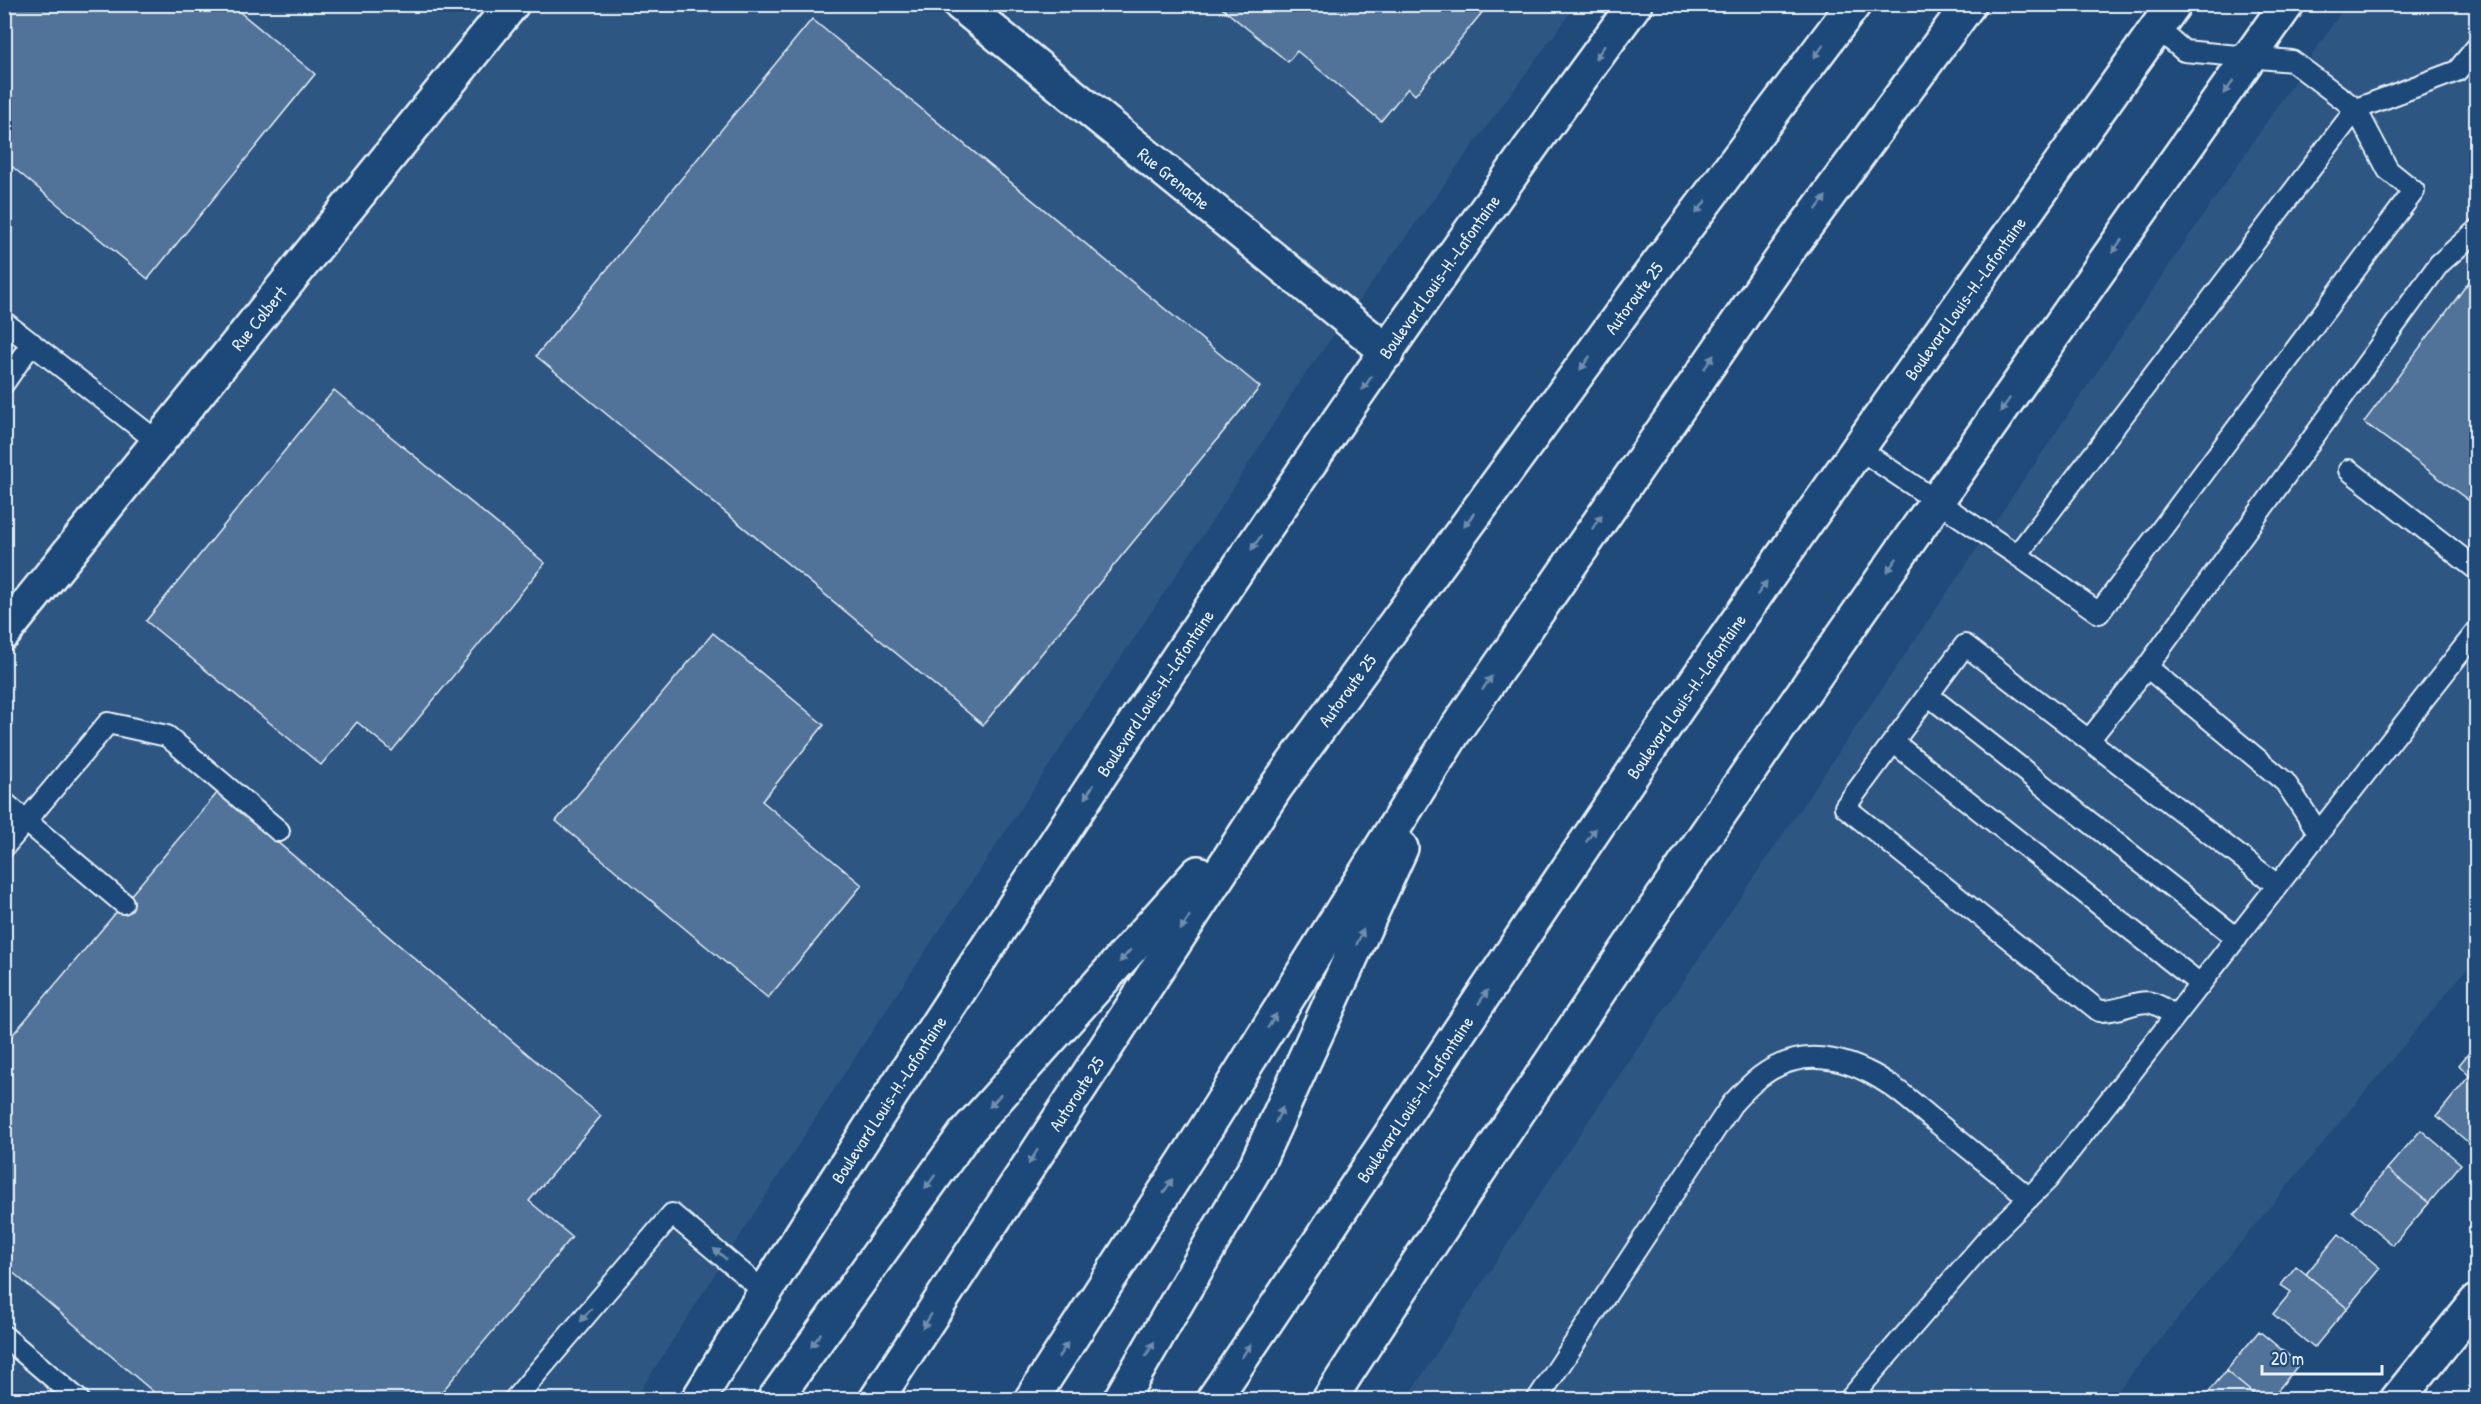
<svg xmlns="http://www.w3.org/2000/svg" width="2481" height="1404" font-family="'Patrick Hand',sans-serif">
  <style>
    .built { fill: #2e5683 }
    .building { fill: #517399; stroke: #e8f1f8; stroke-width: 1.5 }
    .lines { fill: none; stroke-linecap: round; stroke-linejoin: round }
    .lane-casing { stroke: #e8f1f8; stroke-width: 24 }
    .street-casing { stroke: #e8f1f8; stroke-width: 38 }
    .secondary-casing { stroke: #e8f1f8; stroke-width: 38 }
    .highway-casing { stroke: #e8f1f8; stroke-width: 38 }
    .lane { stroke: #1f4a7a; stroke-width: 20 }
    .street { stroke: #1f4a7a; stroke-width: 33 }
    .secondary { stroke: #1f4a7a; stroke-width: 33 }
    .highway { stroke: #1f4a7a; stroke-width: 33 }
    .oneway { fill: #6f8dac }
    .labels { text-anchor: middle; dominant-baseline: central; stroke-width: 4.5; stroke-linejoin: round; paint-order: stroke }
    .street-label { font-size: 18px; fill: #e8f1f8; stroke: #1f4a7a }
  </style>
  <rect width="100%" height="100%" fill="#1f4a7a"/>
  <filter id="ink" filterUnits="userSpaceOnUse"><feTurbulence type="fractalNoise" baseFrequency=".0167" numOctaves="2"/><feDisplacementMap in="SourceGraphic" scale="12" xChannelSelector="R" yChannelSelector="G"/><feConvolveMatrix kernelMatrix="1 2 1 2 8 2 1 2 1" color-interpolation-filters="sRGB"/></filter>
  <g filter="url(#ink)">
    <path class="built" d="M5 5H1576L1300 381 1226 500 853 1060 635 1399 5 1400Z
      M2346 5H2476V958L2111 1399 1406 1400 1564 1157Z"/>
    <path class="building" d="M4 4H230L315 74 148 279 4 160Z
      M1217 4H1489L1415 95 1408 88 1381 121 1297 51 1288 62Z
      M812 19 1260 387 983 725 536 356Z
      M2474 275 2476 276V506L2364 422Z
      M334 390 545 563 392 751 357 722 321 765 146 621Z
      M713 633 824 725 762 801 862 885 768 998 556 821Z
      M218 792 601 1116 529 1201 572 1237 435 1400H163L4 1265V1045Z
      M2476 1044V1083L2459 1065Z
      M2469 1076 2476 1083V1149L2437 1116Z
      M2421 1130 2461 1164 2429 1203 2387 1169Z
      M2387 1169 2429 1203 2393 1245 2352 1211Z
      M2339 1234 2380 1268 2347 1308 2306 1274Z
      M2296 1266 2347 1308 2314 1348 2273 1314 2291 1292 2281 1285Z
      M2259 1331 2299 1364 2270 1400H2261L2226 1371Z
      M2226 1371 2261 1400H2202Z"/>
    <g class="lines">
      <g class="lane-casing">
        <path id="lane" d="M4 322 158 442
          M4 383 32 343
          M1859 449 2017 555 2356 109 2292 61 2184 51 2157 28
          M2349 470 2476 569
          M2017 555 2099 613 2414 191 2388 170 2356 109 2457 71 2476 48
          M2147 667 2439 264 2476 231
          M1928 695 2237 938
          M2089 740 2147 667 2285 782 2318 832
          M1893 742 2200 984
          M4 802 26 821 4 847
          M123 903 26 821 108 723 167 736 279 831
          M2174 1017C2142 987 2134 1012 2099 1011L1845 807 1965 645 2277 885
          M4 1336 79 1400
          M514 1400 672 1214 765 1292
          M1537 1400 1732 1104C1750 1084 1768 1066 1795 1060 1817 1054 1846 1061 1866 1071 1892 1083 1914 1104 1936 1122 1967 1147 1998 1172 2029 1198
          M1849 1400 1991 1235 2047 1180 2476 632"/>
      </g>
      <g class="street-casing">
        <g id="street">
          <path id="s1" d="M960 4 1388 352"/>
          <path id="s2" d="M4 633 512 4"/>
          <path d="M1329 1400C1635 925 1961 465 2287 4"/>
          <path d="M2397 1400 2476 1302"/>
        </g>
      </g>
      <g class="secondary-casing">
        <g id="secondary">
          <path id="s3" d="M698 1400C801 1232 909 1067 1017 902 1215 598 1419 296 1635 4"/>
          <path id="s4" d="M1213 1400C1333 1224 1449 1045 1568 869 1764 577 1970 291 2174 4"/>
        </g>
      </g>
      <g class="highway-casing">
        <g id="highway">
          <path d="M774 1400 964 1135 1198 873"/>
          <path id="s5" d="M876 1400 1276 787 1635 295 1854 4"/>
          <path d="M1031 1400 1208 1125 1454 732 1786 253 1969 4"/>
          <path d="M1120 1400 1255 1168 1401 848"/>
        </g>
      </g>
      <use href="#lane" class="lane"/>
      <use href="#street" class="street"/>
      <use href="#secondary" class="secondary"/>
      <use href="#highway" class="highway"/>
    </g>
    <defs><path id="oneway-solid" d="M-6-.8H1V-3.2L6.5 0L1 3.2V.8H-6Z" transform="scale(1.5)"/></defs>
    <g class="oneway">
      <use href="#oneway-solid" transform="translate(1819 51) rotate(127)"/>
      <use href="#oneway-solid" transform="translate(1600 52) rotate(126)"/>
      <use href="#oneway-solid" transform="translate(2229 87) rotate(125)"/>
      <use href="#oneway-solid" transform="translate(1821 203) rotate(-54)"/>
      <use href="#oneway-solid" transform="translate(1701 207) rotate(127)"/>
      <use href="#oneway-solid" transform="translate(2117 246) rotate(125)"/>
      <use href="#oneway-solid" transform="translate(1709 362) rotate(-55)"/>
      <use href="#oneway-solid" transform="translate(1585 363) rotate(126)"/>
      <use href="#oneway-solid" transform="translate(1367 383) rotate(125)"/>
      <use href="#oneway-solid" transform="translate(2005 405) rotate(125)"/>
      <use href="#oneway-solid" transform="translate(1469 520) rotate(126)"/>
      <use href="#oneway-solid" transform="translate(1597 522) rotate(-55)"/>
      <use href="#oneway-solid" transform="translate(1256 543) rotate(125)"/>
      <use href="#oneway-solid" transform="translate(1892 565) rotate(125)"/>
      <use href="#oneway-solid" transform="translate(1762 588) rotate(-55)"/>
      <use href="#oneway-solid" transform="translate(1487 683) rotate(-56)"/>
      <use href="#oneway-solid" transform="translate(1089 792) rotate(123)"/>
      <use href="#oneway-solid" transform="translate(1591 835) rotate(-55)"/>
      <use href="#oneway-solid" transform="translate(1185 923) rotate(123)"/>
      <use href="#oneway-solid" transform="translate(1360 937) rotate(-65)"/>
      <use href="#oneway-solid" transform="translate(1125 956) rotate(132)"/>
      <use href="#oneway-solid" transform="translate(1483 997) rotate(-56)"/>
      <use href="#oneway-solid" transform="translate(1272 1021) rotate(-58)"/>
      <use href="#oneway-solid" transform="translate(995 1101) rotate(132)"/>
      <use href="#oneway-solid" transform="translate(1279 1115) rotate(-65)"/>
      <use href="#oneway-solid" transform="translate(1033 1157) rotate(123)"/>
      <use href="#oneway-solid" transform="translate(930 1182) rotate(126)"/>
      <use href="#oneway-solid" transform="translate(1168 1186) rotate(-57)"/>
      <use href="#oneway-solid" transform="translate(720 1254) rotate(-140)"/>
      <use href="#oneway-solid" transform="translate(586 1315) rotate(130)"/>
      <use href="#oneway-solid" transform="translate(927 1321) rotate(123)"/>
      <use href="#oneway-solid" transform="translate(816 1340) rotate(125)"/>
      <use href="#oneway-solid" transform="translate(1150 1349) rotate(-60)"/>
      <use href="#oneway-solid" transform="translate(1063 1350) rotate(-57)"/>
      <use href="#oneway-solid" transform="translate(1246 1351) rotate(-56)"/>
    </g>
  </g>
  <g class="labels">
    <g class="street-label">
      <text stroke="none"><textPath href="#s1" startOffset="276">Rue Grenache</textPath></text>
      <text stroke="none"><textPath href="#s3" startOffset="1346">Boulevard Louis-H.-Lafontaine</textPath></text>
      <text stroke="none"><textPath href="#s5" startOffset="1338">Autoroute 25</textPath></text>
      <text stroke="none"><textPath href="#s4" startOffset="1334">Boulevard Louis-H.-Lafontaine</textPath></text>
      <text stroke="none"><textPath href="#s2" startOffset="405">Rue Colbert</textPath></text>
      <text stroke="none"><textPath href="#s5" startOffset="852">Autoroute 25</textPath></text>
      <text stroke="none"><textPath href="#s3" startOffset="842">Boulevard Louis-H.-Lafontaine</textPath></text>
      <text stroke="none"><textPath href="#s4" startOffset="848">Boulevard Louis-H.-Lafontaine</textPath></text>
      <text stroke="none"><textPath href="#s5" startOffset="366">Autoroute 25</textPath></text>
      <text stroke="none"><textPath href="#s4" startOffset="362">Boulevard Louis-H.-Lafontaine</textPath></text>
      <text stroke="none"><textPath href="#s3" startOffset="356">Boulevard Louis-H.-Lafontaine</textPath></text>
    </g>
  </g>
  <rect width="2481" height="1404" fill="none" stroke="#1f4a7a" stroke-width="24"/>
  <rect x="12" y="12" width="2457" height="1380" fill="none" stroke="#e8f1f8" stroke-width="2" filter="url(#ink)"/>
  <path d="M2262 1365v9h120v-9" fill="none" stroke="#e8f1f8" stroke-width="3"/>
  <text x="2271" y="1365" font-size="18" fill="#e8f1f8" stroke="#1f4a7a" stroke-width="4.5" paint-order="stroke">20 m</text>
</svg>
